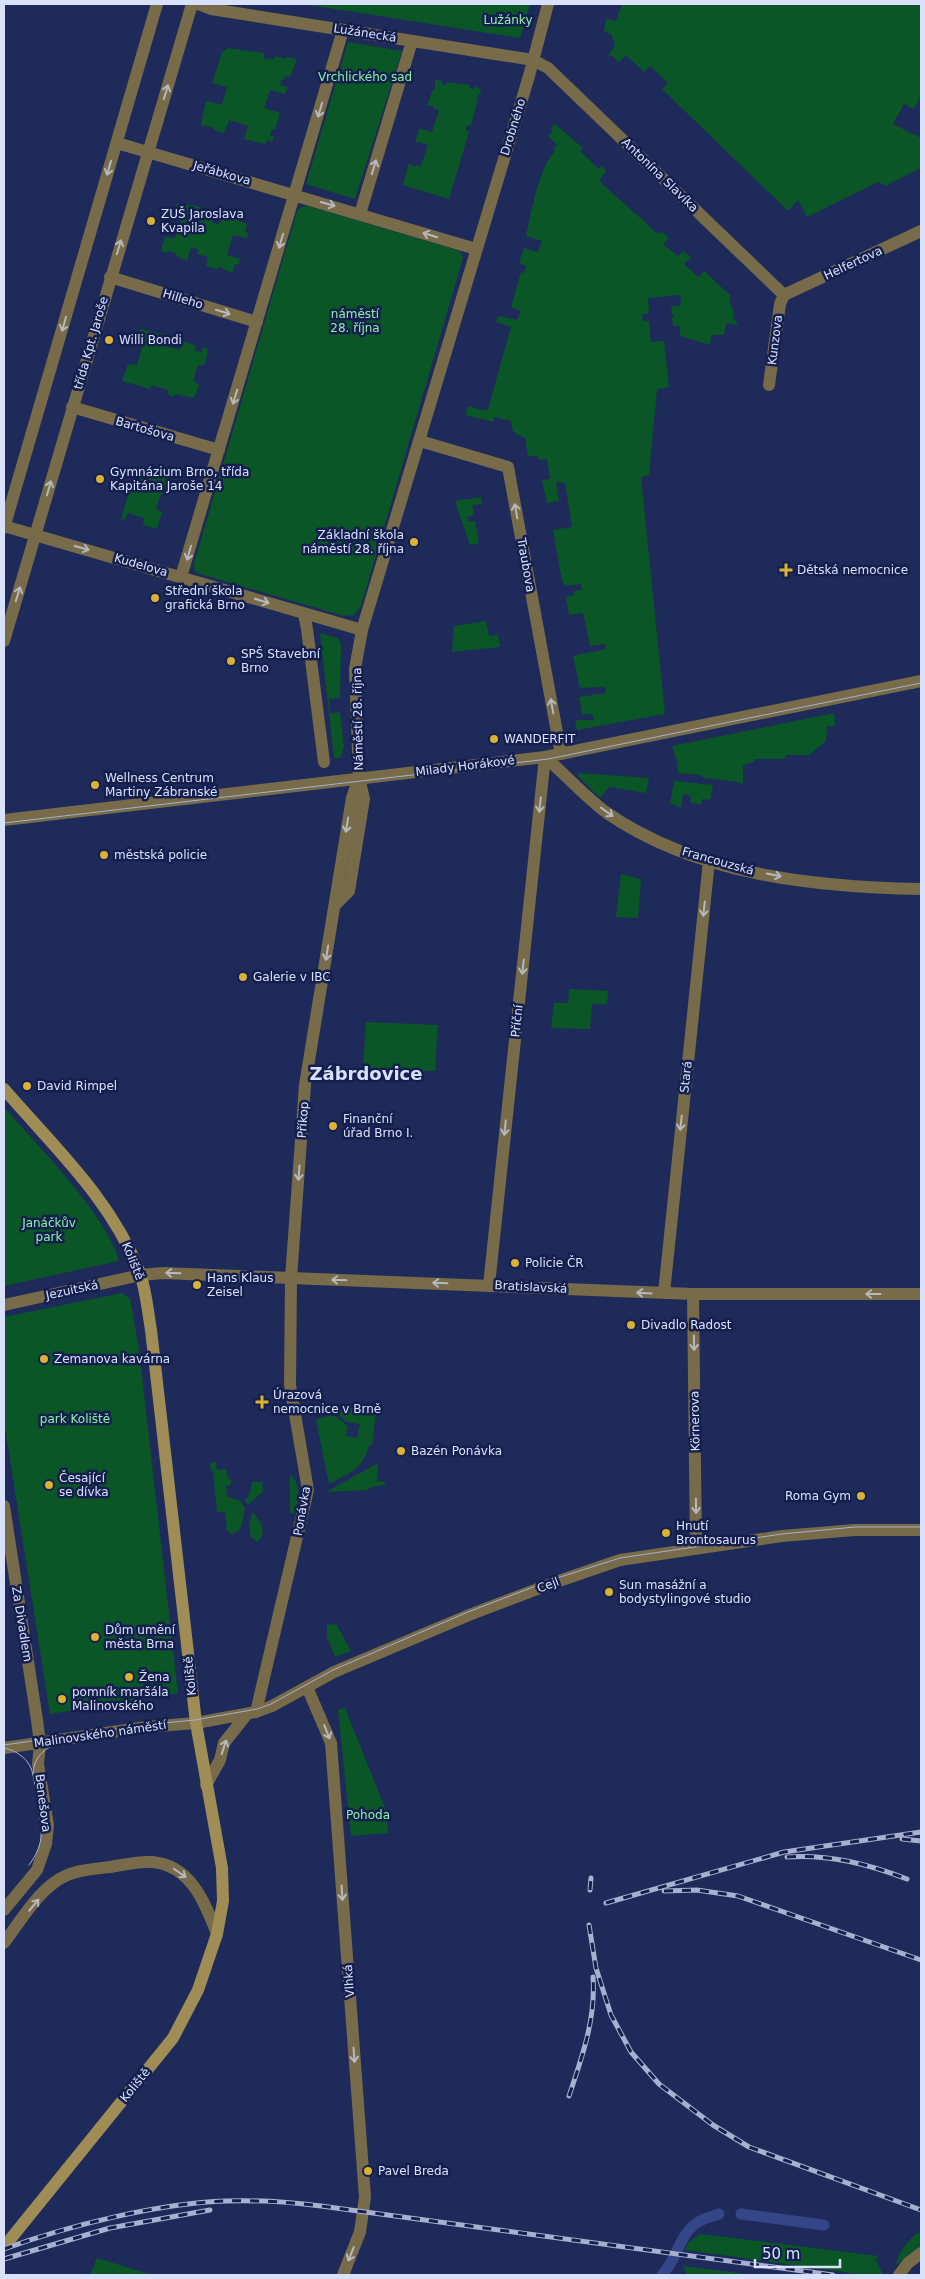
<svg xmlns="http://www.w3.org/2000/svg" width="925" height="2279" font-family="'DejaVu Sans',sans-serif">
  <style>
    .green { fill: #0b5627 }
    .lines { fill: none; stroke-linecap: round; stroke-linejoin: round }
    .canal { stroke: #344588; stroke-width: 11 }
    .minor { stroke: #776b49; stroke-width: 12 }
    .tertiary { stroke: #776b49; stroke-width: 12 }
    .secondary { stroke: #a08c55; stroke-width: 12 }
    .tram { stroke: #a7b1cf; stroke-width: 1 }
    .rail-casing { stroke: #a7b1cf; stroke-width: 5 }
    .rail { stroke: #151f4e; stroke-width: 3; stroke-dasharray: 9; stroke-linecap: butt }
    .oneway { stroke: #b7b8bc }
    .poi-dot { fill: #dbb233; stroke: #151f4e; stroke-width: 2 }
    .labels { text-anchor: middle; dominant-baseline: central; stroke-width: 5; stroke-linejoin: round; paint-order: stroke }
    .park-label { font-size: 12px; fill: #8cf1a4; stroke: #151f4e }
    .street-label { font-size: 12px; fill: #d9e2fa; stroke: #151f4e }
    .poi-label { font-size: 12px; fill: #d9e2fa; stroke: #151f4e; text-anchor: start }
    .district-label { font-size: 18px; font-weight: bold; fill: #d8e1fa; stroke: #151f4e }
  </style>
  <rect width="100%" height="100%" fill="#1e2a5a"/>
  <path class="green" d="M303 4H530L520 38Z
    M622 4H921V95L914 109 904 104 893 124 921 138V168L887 185 888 187 878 182 807 217 798 200 788 211 662 89 668 83 650 66 644 72 626 55 618 63 614 57 608 55 615 46 611 34 604 32 606 19 616 21Z
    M348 42 402 51 355 199 306 184Z
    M228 48 264 53V59L268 60V58L274 59 275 56 285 59 286 57 297 59 290 77 285 76 283 80H281L280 85 288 87 285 94 270 90 264 108 280 113 275 130 272 129 270 135 274 137 272 142 267 140 265 144 244 139 248 126 229 120 224 133 214 130V128L201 125 206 101 222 105 227 87 212 83 222 52Z
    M437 80 442 81V84L447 85V82L469 85V88L474 89V86L482 90 476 98 478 99 471 125H467L466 130 469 132 449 199 403 185 409 163 415 167 416 165 421 166 428 145 418 142 415 143 420 126 421 129 432 132 439 110 434 109V106H427L433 89 435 90V81Z
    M555 124 583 148 580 151 599 169 602 166 606 171 599 181 658 234 662 232 669 238 663 244 678 256 683 251 691 257 684 264 698 277 704 271 731 296 729 301 734 312 733 317 738 325 726 323 724 335H711L710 345 680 336V326H673L672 318 674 317 672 314 671 306 681 305 680 295 648 298 649 314H642L643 321H649L651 342 664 341 669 387 657 389 649 475 641 477 665 714 577 730 575 720H594L592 714 582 715 579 697 606 693 605 687 580 688 573 656 606 649 605 644 590 646 583 613 569 615 566 597 574 595V591L582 590 581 584 566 586 562 581 553 530 572 527 565 483 556 482 559 501 547 503 542 480 550 479 547 459 539 460 537 455 528 457 525 438 513 432 511 421 494 417V422L465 415 468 406 482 410 488 409 511 327 496 322 498 316 517 320 521 311 511 307 521 272 524 273 526 266 519 263 524 248 538 252 542 241 526 236C531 214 539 166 555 151L553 149 557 145 548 136 553 131 551 128Z
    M177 203 201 207 198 217 212 220V222L219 225 223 214 247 224 245 232 248 233 247 238 233 235 227 255 240 259 239 265 235 264 232 273 218 266 217 269 206 266 208 257 197 254 198 249 191 247 187 261 176 256V253L168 251 167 253 161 251 165 237 175 238 181 220 172 216Z
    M308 206 460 251 463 258 361 606 354 615 344 616 200 574 194 570V564L297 211 301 207Z
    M140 329 165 335 163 345 180 350 184 341 196 346 195 351 201 352 203 347 208 349 205 365H198L193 380 199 385 194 398 175 394 174 397 167 394 168 390 151 385 150 389 122 381 128 364 137 365 144 341 137 339Z
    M137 467 140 468V475L155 479 158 473 172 477 167 494H161L156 509 162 512 157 529 143 525 144 518 128 513 125 520 121 519Z
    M481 497 482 504 472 505 474 515 467 517 468 522 475 521 479 543 470 545 455 501Z
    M486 621 489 636 498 635 500 647 452 652 454 626Z
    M320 633 337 638 341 643 340 698 329 699 330 713 340 712 344 747 340 758H334Z
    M834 713 835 726H827L826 741 809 755H786L785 759H755L754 762 743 765V785L738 782 704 778 700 775 678 773 677 761 672 746Z
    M578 773 649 778 646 793 609 787 600 798 578 776Z
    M674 781 713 785 710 800 702 799 701 805 690 802 691 796 683 794 681 808 670 803Z
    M621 874 641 879 638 918 616 917Z
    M569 989 608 991 607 1004H592L590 1029 551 1028 554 1003H568Z
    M366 1022 438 1025 435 1071 363 1069Z
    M4 1107C36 1144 108 1216 119 1261L4 1286Z
    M122 1293 130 1299 139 1349 178 1693 50 1714 4 1421V1317Z
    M373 1405 376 1413 372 1445H369C363 1470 349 1473 329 1484L316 1420C335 1413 334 1414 348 1427L346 1436 357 1438 360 1424 346 1422 336 1412 351 1407Z
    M216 1462 217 1470 226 1469 228 1478 231 1480V1485L226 1486 227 1496 240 1501 245 1508C242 1520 244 1530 232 1534L227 1531 225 1512H217L213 1471H211L210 1463Z
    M378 1463 377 1481 385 1482V1485L371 1487 367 1490 326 1492Z
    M290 1475C302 1484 298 1500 295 1513H290Z
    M252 1482H262L263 1492 248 1504 245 1501 250 1493Z
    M252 1512C261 1521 268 1532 257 1542L251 1537 249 1526Z
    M336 1624 351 1651 335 1657 327 1637V1625Z
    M345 1708 387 1813 388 1833 351 1836 338 1710Z
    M918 2232 921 2236V2245L896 2265C898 2251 908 2241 918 2232Z
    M700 2234 879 2256 874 2261 877 2262 883 2275H865L685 2250 688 2243Z
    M97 2258 152 2275H90Z
    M683 2266 754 2275H687Z"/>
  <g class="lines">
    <path class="canal" d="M741 2214 824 2225
      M662 2275C678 2259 679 2232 700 2221 705 2218 713 2216 719 2214"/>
    <path class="minor" d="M198 4 211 9 533 60 548 68 784 295
      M117 143 476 249
      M360 214 412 41
      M110 277 257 322
      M784 295 921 231
      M769 385 780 304 784 295
      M72 407 219 450
      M420 441 508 467 561 754
      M4 526 362 630
      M4 528 157 4
      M181 577 343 30
      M304 614 307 629 324 762
      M4 641 192 4
      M545 757C565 774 586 798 607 813 697 875 815 887 921 889
      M489 1285 545 757
      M664 1293 709 861
      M693 1294 696 1548
      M4 1305 141 1275
      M4 1506 37 1720 40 1744 38 1764 48 1825 46 1844 37 1870 4 1910
      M307 1687 331 1743 365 2197 360 2232 343 2275
      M256 1712 308 1490 290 1385 291 1278 693 1294H921
      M4 1748 146 1727 196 1723
      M4 1943C19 1923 35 1896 55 1882 71 1870 92 1869 110 1867 123 1865 139 1861 152 1862 191 1865 205 1903 217 1934
      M899 2275 908 2263 921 2253"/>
    <path class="tertiary" d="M4 820 545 757 921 681
      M335 905 349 891 364 799 359 778 355 669 362 630 529 76 548 4
      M141 1275 163 1273 291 1278 305 1085 352 798 359 778
      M196 1723 256 1712 272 1706 334 1672 469 1615 556 1582 620 1560 782 1536 855 1530H921
      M206 1785 220 1760 224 1743 247 1714"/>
    <path class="secondary" d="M4 1089C55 1148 111 1199 140 1273 146 1291 148 1312 151 1330L196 1723 222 1868 223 1901 217 1934 198 1990 173 2038 8 2242"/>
    <path class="tram" d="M4 823 548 759 921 683
      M4 1745 143 1725 195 1720 257 1709 271 1704 333 1670 468 1612 554 1579 620 1558 782 1534 855 1527H921
      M4 1748C15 1750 26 1757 31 1768 35 1778 42 1826 41 1837 40 1848 35 1857 29 1865
      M33 1775C33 1755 48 1745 66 1741"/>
    <g class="rail-casing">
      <path id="rail" d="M902 1839 921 1841
        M787 1857C829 1854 868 1864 907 1879
        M590 1890 591 1878
        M664 1891 697 1890 738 1896 921 1960
        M606 1903 784 1852 921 1832
        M589 1925 596 1968 611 2015 631 2052 659 2084 713 2125 749 2147 921 2210
        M569 2096C582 2057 596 2019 593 1977
        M4 2249C67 2226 159 2203 226 2201 258 2200 290 2202 321 2206L833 2275
        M4 2259 110 2228 210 2210"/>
    </g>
    <use href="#rail" class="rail"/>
  </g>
  <defs><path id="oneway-shaft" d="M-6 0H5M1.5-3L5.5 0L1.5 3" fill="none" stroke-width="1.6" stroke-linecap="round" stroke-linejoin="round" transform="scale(1.25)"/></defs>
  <g class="oneway">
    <use href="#oneway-shaft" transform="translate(166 92) rotate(-73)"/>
    <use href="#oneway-shaft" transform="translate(320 110) rotate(106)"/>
    <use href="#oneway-shaft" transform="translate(374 167) rotate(-73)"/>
    <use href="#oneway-shaft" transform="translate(109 168) rotate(106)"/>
    <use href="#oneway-shaft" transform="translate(328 204) rotate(16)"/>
    <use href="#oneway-shaft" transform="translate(430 235) rotate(-163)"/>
    <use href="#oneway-shaft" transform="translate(281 241) rotate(107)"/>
    <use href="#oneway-shaft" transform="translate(119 247) rotate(-73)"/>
    <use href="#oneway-shaft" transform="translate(223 312) rotate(17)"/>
    <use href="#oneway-shaft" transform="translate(64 324) rotate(106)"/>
    <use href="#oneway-shaft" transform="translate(235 397) rotate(107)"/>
    <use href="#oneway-shaft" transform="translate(49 488) rotate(-74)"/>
    <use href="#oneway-shaft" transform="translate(516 511) rotate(-100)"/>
    <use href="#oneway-shaft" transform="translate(82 548) rotate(16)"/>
    <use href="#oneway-shaft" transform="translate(189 553) rotate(106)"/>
    <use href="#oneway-shaft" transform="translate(18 594) rotate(-73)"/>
    <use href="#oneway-shaft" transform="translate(262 601) rotate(17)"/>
    <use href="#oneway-shaft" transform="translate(552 706) rotate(-100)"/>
    <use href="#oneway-shaft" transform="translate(540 805) rotate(96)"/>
    <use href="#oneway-shaft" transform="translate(607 812) rotate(36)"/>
    <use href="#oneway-shaft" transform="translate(347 825) rotate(99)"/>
    <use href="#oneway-shaft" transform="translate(774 875) rotate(12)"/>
    <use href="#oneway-shaft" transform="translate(704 909) rotate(96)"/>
    <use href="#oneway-shaft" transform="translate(327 953) rotate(99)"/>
    <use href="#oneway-shaft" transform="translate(523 967) rotate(96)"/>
    <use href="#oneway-shaft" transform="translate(681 1123) rotate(96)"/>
    <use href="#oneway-shaft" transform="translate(505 1128) rotate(96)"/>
    <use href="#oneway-shaft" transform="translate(299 1173) rotate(94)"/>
    <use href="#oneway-shaft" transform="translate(173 1273) rotate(-178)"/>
    <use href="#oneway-shaft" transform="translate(339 1280) rotate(-178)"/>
    <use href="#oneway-shaft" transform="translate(440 1283) rotate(-178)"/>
    <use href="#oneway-shaft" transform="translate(644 1293) rotate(-177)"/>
    <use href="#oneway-shaft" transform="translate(873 1294) rotate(180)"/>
    <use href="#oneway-shaft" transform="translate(694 1343) rotate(89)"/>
    <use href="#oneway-shaft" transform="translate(696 1506) rotate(89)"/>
    <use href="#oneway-shaft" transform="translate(327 1732) rotate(68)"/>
    <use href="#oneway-shaft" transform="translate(224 1747) rotate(-72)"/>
    <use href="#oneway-shaft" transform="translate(180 1873) rotate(35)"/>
    <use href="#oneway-shaft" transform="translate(342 1893) rotate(86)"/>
    <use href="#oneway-shaft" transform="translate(34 1905) rotate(-50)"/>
    <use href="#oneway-shaft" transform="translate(354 2055) rotate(86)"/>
    <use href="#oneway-shaft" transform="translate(351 2254) rotate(112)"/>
  </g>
  <g class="poi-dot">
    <circle cx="151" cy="221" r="5"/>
    <circle cx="109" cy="340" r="5"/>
    <circle cx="100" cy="479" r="5"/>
    <circle cx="414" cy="542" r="5"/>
    <path d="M783.5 562.5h5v5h5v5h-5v5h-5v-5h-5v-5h5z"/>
    <circle cx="155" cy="598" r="5"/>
    <circle cx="231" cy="661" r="5"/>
    <circle cx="494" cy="739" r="5"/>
    <circle cx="95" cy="785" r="5"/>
    <circle cx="104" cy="855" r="5"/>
    <circle cx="243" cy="977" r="5"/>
    <circle cx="27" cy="1086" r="5"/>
    <circle cx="333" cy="1126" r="5"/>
    <circle cx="515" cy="1263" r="5"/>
    <circle cx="197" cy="1285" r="5"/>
    <circle cx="631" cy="1325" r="5"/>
    <circle cx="44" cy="1359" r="5"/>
    <path d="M259.5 1394.5h5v5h5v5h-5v5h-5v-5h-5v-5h5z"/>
    <circle cx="401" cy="1451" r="5"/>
    <circle cx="49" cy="1485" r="5"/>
    <circle cx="861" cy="1496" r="5"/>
    <circle cx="666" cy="1533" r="5"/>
    <circle cx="609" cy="1592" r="5"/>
    <circle cx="95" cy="1637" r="5"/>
    <circle cx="129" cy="1677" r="5"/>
    <circle cx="62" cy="1699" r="5"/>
    <circle cx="368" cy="2171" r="5"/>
  </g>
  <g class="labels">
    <g class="park-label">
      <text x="508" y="20">Lužánky</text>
      <text x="365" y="77">Vrchlického sad</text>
      <text x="355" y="314">náměstí<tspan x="355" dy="14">28. října</tspan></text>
      <text x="49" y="1223">Janáčkův<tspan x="49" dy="14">park</tspan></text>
      <text x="75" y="1419">park Koliště</text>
      <text x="368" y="1815">Pohoda</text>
    </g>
    <g class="street-label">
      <text transform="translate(365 33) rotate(9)">Lužánecká</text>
      <text transform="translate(513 127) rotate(-73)">Drobného</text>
      <text transform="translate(222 173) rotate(16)">Jeřábkova</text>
      <text transform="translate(660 175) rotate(44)">Antonína Slavíka</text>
      <text transform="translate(853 263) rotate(-25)">Helfertova</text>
      <text transform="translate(183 299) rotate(17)">Hilleho</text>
      <text transform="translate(775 340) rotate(-83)">Kunzova</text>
      <text transform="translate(91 343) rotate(-74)">třída Kpt. Jaroše</text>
      <text transform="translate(145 429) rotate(16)">Bartošova</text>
      <text transform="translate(141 565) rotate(16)">Kudelova</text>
      <text transform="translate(526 565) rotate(80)">Traubova</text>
      <text transform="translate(358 719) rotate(-91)">Náměstí 28. října</text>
      <text transform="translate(465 766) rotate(-7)">Milady Horákové</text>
      <text transform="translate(718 861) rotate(16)">Francouzská</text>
      <text transform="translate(517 1021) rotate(-84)">Příční</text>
      <text transform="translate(686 1077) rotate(-84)">Stará</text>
      <text transform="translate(303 1120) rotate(-86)">Příkop</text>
      <text transform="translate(133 1261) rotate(68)">Koliště</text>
      <text transform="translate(531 1287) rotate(3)">Bratislavská</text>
      <text transform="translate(72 1290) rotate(-12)">Jezuitská</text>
      <text transform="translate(695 1421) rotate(-91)">Körnerova</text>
      <text transform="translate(302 1511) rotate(-80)">Ponávka</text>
      <text transform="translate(548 1585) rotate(-21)">Cejl</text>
      <text transform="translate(22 1624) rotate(81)">Za Divadlem</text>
      <text transform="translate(190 1676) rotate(-96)">Koliště</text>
      <text transform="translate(100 1734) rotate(-8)">Malinovského náměstí</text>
      <text transform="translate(43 1803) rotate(83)">Benešova</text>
      <text transform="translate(349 1981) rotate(-94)">Vlhká</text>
      <text transform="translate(135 2085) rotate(-51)">Koliště</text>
    </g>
    <g class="poi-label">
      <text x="161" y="214">ZUŠ Jaroslava<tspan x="161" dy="14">Kvapila</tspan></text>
      <text x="119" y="340">Willi Bondi</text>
      <text x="110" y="472">Gymnázium Brno, třída<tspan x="110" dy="14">Kapitána Jaroše 14</tspan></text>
      <text x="404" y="535" text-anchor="end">Základní škola<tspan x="404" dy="14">náměstí 28. října</tspan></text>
      <text x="797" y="570">Dětská nemocnice</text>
      <text x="165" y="591">Střední škola<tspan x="165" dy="14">grafická Brno</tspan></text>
      <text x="241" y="654">SPŠ Stavební<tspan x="241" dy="14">Brno</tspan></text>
      <text x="504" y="739">WANDERFIT</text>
      <text x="105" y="778">Wellness Centrum<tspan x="105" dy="14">Martiny Zábranské</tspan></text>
      <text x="114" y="855">městská policie</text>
      <text x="253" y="977">Galerie v IBC</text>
      <text x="37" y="1086">David Rimpel</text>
      <text x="343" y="1119">Finanční<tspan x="343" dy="14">úřad Brno I.</tspan></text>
      <text x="525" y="1263">Policie ČR</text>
      <text x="207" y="1278">Hans Klaus<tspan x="207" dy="14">Zeisel</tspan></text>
      <text x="641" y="1325">Divadlo Radost</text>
      <text x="54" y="1359">Zemanova kavárna</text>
      <text x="273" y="1395">Úrazová<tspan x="273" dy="14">nemocnice v Brně</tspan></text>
      <text x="411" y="1451">Bazén Ponávka</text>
      <text x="59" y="1478">Česající<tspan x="59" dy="14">se dívka</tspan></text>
      <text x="851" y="1496" text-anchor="end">Roma Gym</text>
      <text x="676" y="1526">Hnutí<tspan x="676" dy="14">Brontosaurus</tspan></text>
      <text x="619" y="1585">Sun masážní a<tspan x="619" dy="14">bodystylingové studio</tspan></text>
      <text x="105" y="1630">Dům umění<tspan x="105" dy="14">města Brna</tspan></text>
      <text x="139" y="1677">Žena</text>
      <text x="72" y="1692">pomník maršála<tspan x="72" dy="14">Malinovského</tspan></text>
      <text x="378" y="2171">Pavel Breda</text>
    </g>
    <g class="district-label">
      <text x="366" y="1073">Zábrdovice</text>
    </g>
  </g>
  <rect width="925" height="2279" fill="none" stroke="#d9e2fa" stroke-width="10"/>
  <path d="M755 2259v8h85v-8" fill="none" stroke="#d9e2fa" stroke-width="2.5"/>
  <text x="762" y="2259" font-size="15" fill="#d9e2fa" stroke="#151f4e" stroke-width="4" paint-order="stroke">50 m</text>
</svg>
